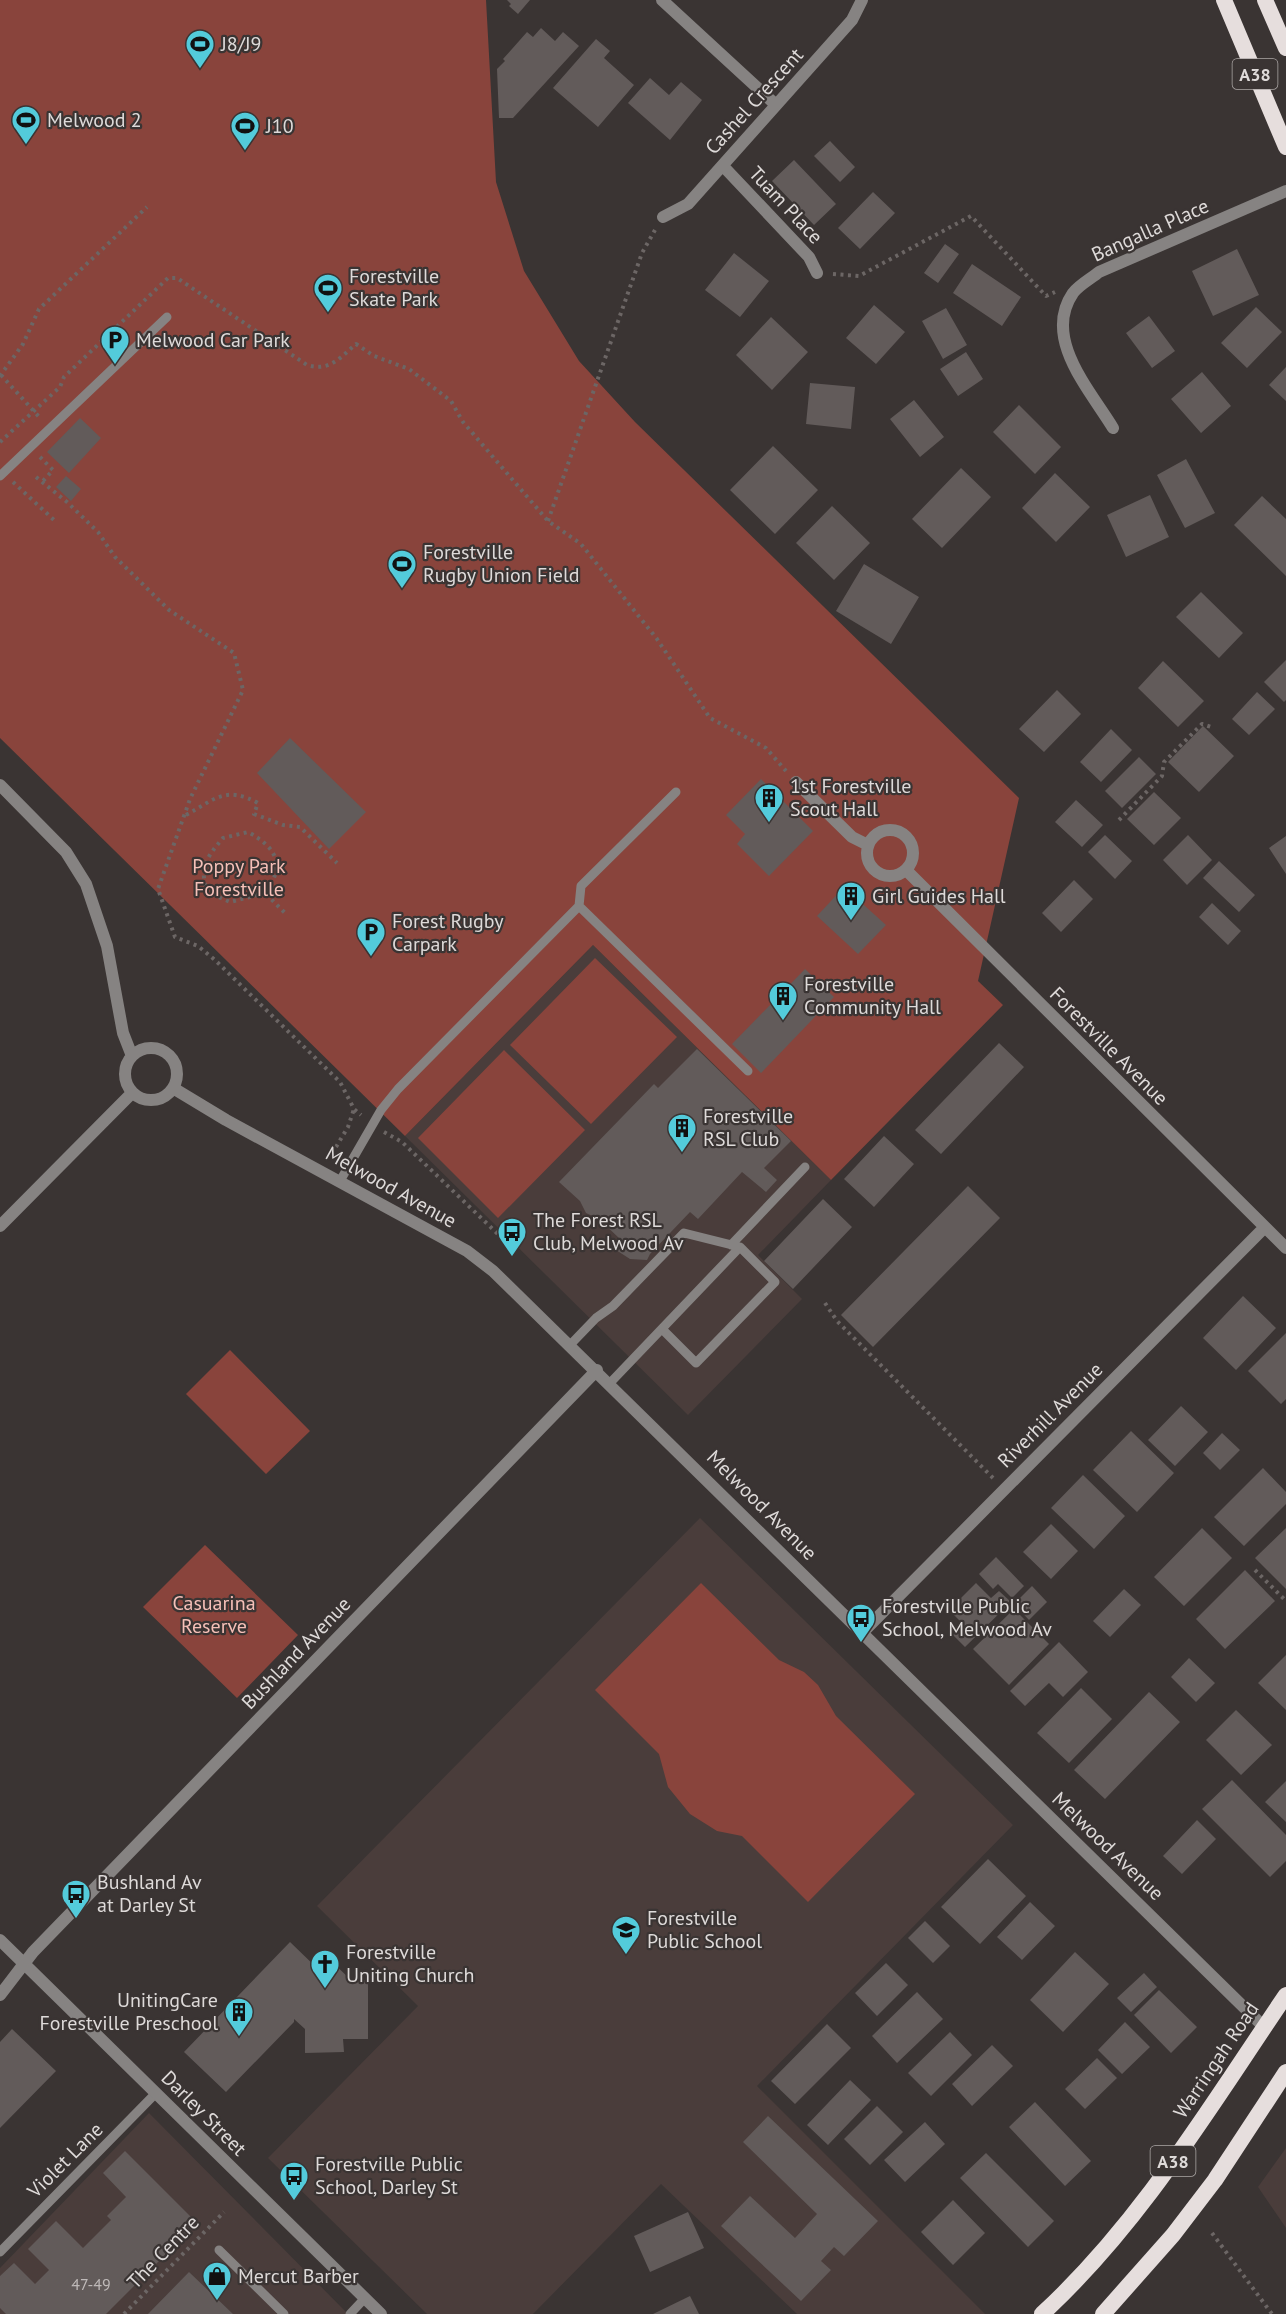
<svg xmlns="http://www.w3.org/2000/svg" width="1286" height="2314" font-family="'PT Sans',sans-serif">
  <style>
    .built { fill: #4a3d3b }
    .green { fill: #89443c }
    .building { fill: #625b5a }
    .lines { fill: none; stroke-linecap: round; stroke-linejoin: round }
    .path { stroke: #6c6665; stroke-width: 4; stroke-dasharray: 3 4.5; stroke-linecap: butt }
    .service { stroke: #868382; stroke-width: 9 }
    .minor { stroke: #868382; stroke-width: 12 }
    .trunk { stroke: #e6dedd; stroke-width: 16 }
    .labels { text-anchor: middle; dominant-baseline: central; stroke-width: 4.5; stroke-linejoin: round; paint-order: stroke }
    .number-label { font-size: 16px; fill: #bfbab9 }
    .shield { fill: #3a3433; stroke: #ada8a7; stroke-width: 1.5 }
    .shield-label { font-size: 18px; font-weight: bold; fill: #dedad9 }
    .poi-label { font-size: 20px; fill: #dedad9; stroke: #3a3433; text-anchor: start }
    .street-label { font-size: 20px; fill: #dedad9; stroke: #3a3433 }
    .park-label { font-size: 20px; fill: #f6c0b8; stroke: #3a3433 }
  </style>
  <rect width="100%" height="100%" fill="#3a3433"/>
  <path class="built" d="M593 945 831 1180 758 1255 802 1299 688 1415 405 1136Z
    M700 1518 1013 1825 757 2086 985 2314H797L661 2184 533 2314H427L268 2158 418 2006 317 1906Z
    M149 2113 348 2314H0V2268Z
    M1286 2148V2228L1258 2187Z"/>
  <path class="green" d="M0 0H486L496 182 524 271 579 361 635 422 1019 798 978 981 1003 1005 831 1180 593 945 405 1136 0 738Z
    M595 958 677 1037 591 1124 510 1045Z
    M504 1050 585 1130 498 1218 418 1138Z
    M230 1350 310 1431 266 1474 186 1394Z
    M205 1545 298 1635 237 1698 143 1607Z
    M701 1583 779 1660 804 1672 818 1685 836 1716 915 1794 808 1902 742 1836 717 1831 690 1814 668 1787 659 1754 595 1690Z"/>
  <path class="building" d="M507 0H530L518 14 509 6 511 4Z
    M541 28 555 41 563 32 579 46 513 118H499L497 69 505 61 503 59 527 32 533 37Z
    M596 39 610 51 604 58 634 85 598 127 553 88Z
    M650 78 669 95 681 82 702 100 670 140 628 103Z
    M830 141 855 167 840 182 814 156Z
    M794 160 836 204 814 225 772 181Z
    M873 192 895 213 860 249 838 228Z
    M945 244 959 254 938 283 924 273Z
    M1237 249 1259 295 1213 316 1192 271Z
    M734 253 769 281 740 317 705 290Z
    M972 264 1021 297 1002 326 953 293Z
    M874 305 905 332 876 364 846 338Z
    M1256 307 1282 332 1247 368 1221 343Z
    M946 308 967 345 943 359 922 321Z
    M1149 316 1175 351 1152 368 1126 333Z
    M771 317 808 352 772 390 736 355Z
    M966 352 983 379 958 396 940 369Z
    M1286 367V401L1269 385Z
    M1202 372 1231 406 1201 433 1171 399Z
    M810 383 855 387 851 429 806 424Z
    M914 400 944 437 920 457 890 419Z
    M1019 405 1061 447 1035 474 993 432Z
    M80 418 101 438 69 473 47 452Z
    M773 446 818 490 775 534 730 490Z
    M1186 459 1215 513 1185 528 1157 475Z
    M961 468 991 497 942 548 912 519Z
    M1055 473 1090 507 1056 542 1022 508Z
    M66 476 81 489 71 501 56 487Z
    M1150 495 1169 537 1126 557 1107 515Z
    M1262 496 1286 519V576L1234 525Z
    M832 506 870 543 834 580 796 543Z
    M864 564 919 597 891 644 836 611Z
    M1201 592 1243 633 1219 658 1176 617Z
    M1286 660V700L1284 702 1264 682Z
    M1163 661 1204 701 1178 727 1138 688Z
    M1057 690 1081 714 1044 752 1019 729Z
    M1257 692 1275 709 1249 735 1232 719Z
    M1203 726 1234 756 1199 792 1168 762Z
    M1111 729 1132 750 1101 782 1080 762Z
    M290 738 366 812 329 849 257 773Z
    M1139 757 1156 774 1122 808 1105 791Z
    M761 779 813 831 769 876 737 844 745 834 726 815Z
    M1154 792 1181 818 1154 845 1127 819Z
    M1076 800 1103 825 1082 847 1055 822Z
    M1105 835 1132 861 1115 879 1088 852Z
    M1188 835 1212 860 1187 885 1163 860Z
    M1286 836V874L1269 848Z
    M1219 861 1255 895 1239 912 1203 878Z
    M1074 880 1093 899 1061 932 1042 913Z
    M844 887 886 925 858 954 817 916Z
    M1212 903 1241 931 1228 945 1199 917Z
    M805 969 834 997 761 1073 732 1044Z
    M999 1043 1024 1067 941 1154 915 1130Z
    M697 1049 791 1141 764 1168 777 1180 766 1192 742 1172 698 1219 690 1212 650 1254 647 1260 630 1259 616 1250 620 1239 599 1219 586 1213 580 1201 559 1182 654 1084 658 1088Z
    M884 1136 914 1164 874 1207 844 1179Z
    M968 1186 1000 1218 873 1347 841 1315Z
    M823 1199 852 1227 793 1289 764 1261Z
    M1243 1296 1276 1328 1236 1370 1203 1338Z
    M1286 1333V1399L1281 1404 1248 1371Z
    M1181 1406 1208 1432 1175 1466 1148 1440Z
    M1131 1431 1174 1473 1137 1512 1093 1470Z
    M1222 1433 1240 1450 1220 1470 1203 1453Z
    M1263 1468 1286 1492V1504L1244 1546 1214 1517Z
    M1083 1475 1125 1516 1094 1549 1051 1508Z
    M1051 1524 1078 1551 1051 1579 1023 1552Z
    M1202 1528 1232 1558 1184 1606 1154 1577Z
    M1286 1528V1589L1255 1558Z
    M996 1557 1024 1586 1012 1598 998 1584 993 1589 979 1574Z
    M1245 1570 1275 1601 1225 1649 1196 1619Z
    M976 1583 991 1598 999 1591 1011 1602 965 1647 951 1633 961 1622 949 1610Z
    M1032 1586 1047 1602 1029 1620 1014 1604Z
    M1124 1589 1141 1605 1110 1637 1093 1621Z
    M1014 1609 1049 1644 1009 1685 973 1649Z
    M1059 1642 1088 1672 1063 1697 1049 1683 1025 1706 1010 1691Z
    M1286 1655V1710L1258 1683Z
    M1189 1658 1215 1683 1196 1702 1171 1677Z
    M1081 1688 1112 1719 1069 1763 1037 1733Z
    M1149 1692 1180 1722 1105 1799 1074 1770Z
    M1236 1710 1272 1745 1241 1775 1206 1740Z
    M1232 1780 1286 1835V1861L1270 1877 1202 1809Z
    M1286 1781V1822L1265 1802Z
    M1197 1820 1216 1839 1182 1874 1163 1856Z
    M988 1859 1026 1896 980 1944 941 1907Z
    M1030 1902 1055 1926 1022 1960 997 1937Z
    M925 1921 950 1946 933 1963 908 1938Z
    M290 1942 319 1970 329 1959 351 1980H368V2039H343L344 2052 305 2053V2029L294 2019V2022L226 2092 184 2052Z
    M1075 1952 1109 1984 1063 2032 1030 2000Z
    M886 1963 908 1985 877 2016 855 1993Z
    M1144 1973 1157 1987 1131 2012 1117 1998Z
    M1159 1990 1197 2027 1171 2053 1134 2015Z
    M917 1992 943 2019 897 2063 872 2036Z
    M1125 2022 1150 2047 1122 2074 1098 2050Z
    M827 2024 851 2048 795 2104 771 2081Z
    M12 2029 56 2071 0 2128V2042Z
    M950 2032 972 2055 931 2096 908 2073Z
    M992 2045 1013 2066 972 2106 952 2084Z
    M1097 2058 1117 2078 1085 2109 1065 2089Z
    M850 2080 871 2100 828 2145 807 2125Z
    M1035 2102 1091 2161 1065 2186 1009 2127Z
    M877 2106 903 2132 870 2165 844 2139Z
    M768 2116 878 2221 844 2256 834 2247 821 2261 831 2270 801 2301 721 2226 750 2196 795 2238 817 2214 743 2142Z
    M925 2122 945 2144 905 2182 884 2160Z
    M125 2151 197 2223 106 2314H6L0 2308V2276L14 2263 35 2284 49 2270 28 2249 56 2221 83 2248 111 2220 107 2216 126 2197 103 2173Z
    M986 2153 1054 2221 1028 2247 960 2178Z
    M953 2200 985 2233 953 2265 921 2232Z
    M688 2212 704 2248 650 2272 634 2236Z
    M189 2272 233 2314H148Z
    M690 2296 699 2314H653Z"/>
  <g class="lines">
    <path class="path" d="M833 274 859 276 971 216 1046 296 1055 292
      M1 375 41 419
      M0 376 23 344 39 309 147 207
      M0 442 60 387 64 377 168 278H177L307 365C329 372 340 358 356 344L374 356 409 369 451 401 463 422 548 521 581 544 657 639 710 718 766 748 786 771
      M40 457 53 470 42 482
      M36 477 67 502 98 532 115 557 169 610 234 653 243 690 190 799 158 889 175 937 198 946 215 960 340 1082 354 1109 361 1115
      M13 482 54 520
      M548 521 642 253 655 230
      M186 815C214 800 225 785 258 803L254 814 283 825 300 827 337 863
      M1119 820 1162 776 1164 762 1202 724 1211 727
      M265 893 230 902 207 892C199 867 207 857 223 838L248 832C277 848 286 865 265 893L287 915
      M384 1132 402 1142 502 1238
      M336 1147 348 1127 354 1109
      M825 1303 837 1321 993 1478
      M1255 1570 1286 1601
      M1212 2233 1272 2314
      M124 2314 224 2212"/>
    <path class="service" d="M0 476 167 317
      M579 906 748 1071
      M340 1181 381 1110 398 1089 579 906 581 886 676 792
      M731 1245 805 1167
      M570 1345 596 1318 613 1306 684 1233 740 1247 775 1282 696 1363 662 1329
      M610 1383 740 1247
      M219 2250 284 2314
      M0 2252 156 2093
      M350 2314 365 2298"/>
    <path class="minor" d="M662 0 776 105
      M723 166 809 257 817 273
      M663 217 688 204 852 20 862 0
      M1113 428C1090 390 1042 338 1073 293 1079 285 1092 278 1099 272L1286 191
      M796 782 852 837 868 845
      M0 785 66 852 86 884 107 946 123 1033 132 1056
      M867 853a23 23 0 1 1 46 0a23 23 0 1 1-46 0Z
      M906 870 1286 1248
      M125 1074a26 26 0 1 1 52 0a26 26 0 1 1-52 0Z
      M173 1088 226 1120 467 1251 493 1271 1264 2027
      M0 1226 132 1093
      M863 1632 1265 1227
      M0 1940 381 2314
      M0 1995 33 1952 597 1370"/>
    <path class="trunk" d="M1224 0 1286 147
      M1265 0 1286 48
      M1042 2314C1141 2223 1211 2105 1286 1995
      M1103 2314 1173 2235 1215 2180 1286 2072"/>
  </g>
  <defs>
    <g id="stadium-pin" transform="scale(1.5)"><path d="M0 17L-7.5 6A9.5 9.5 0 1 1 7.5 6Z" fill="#53cbdb" stroke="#3a3433"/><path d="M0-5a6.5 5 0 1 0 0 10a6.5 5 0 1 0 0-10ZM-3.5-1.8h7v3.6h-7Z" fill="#111"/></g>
    <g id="parking-pin" transform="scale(1.5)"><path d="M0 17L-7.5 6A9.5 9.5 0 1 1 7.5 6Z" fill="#53cbdb" stroke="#3a3433"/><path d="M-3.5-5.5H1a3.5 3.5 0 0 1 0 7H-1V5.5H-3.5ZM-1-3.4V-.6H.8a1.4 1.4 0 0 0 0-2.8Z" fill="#111"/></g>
    <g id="building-pin" transform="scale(1.5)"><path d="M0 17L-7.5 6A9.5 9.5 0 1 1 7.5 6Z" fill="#53cbdb" stroke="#3a3433"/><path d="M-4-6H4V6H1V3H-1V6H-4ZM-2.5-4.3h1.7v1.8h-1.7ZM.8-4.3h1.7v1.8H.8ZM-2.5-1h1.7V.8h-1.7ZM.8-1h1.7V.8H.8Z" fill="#111"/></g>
    <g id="bus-pin" transform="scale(1.5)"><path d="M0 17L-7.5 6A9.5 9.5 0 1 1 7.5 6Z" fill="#53cbdb" stroke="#3a3433"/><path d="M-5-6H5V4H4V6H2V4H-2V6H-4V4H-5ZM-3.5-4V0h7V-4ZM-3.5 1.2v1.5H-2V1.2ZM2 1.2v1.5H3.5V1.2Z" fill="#111"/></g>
    <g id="school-pin" transform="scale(1.5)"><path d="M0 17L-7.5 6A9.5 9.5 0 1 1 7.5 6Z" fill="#53cbdb" stroke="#3a3433"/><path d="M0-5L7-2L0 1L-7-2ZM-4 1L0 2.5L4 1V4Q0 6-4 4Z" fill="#111"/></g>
    <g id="church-pin" transform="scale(1.5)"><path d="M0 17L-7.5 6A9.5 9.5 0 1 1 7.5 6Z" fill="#53cbdb" stroke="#3a3433"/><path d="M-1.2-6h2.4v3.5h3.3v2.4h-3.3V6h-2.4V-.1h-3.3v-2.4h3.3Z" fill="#111"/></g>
    <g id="shop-pin" transform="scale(1.5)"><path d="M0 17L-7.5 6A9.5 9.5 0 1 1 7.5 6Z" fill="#53cbdb" stroke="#3a3433"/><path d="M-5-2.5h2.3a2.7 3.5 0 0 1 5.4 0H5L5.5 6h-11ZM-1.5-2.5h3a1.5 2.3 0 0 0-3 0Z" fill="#111"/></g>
  </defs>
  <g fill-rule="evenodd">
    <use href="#stadium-pin" x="200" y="44"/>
    <use href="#stadium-pin" x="26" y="120"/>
    <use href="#stadium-pin" x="245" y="126"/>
    <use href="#stadium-pin" x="328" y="288"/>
    <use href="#parking-pin" x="115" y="340"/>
    <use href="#stadium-pin" x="402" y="564"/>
    <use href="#building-pin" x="769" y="798"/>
    <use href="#building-pin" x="851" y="896"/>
    <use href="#parking-pin" x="371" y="932"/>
    <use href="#building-pin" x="783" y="996"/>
    <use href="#building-pin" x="682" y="1128"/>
    <use href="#bus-pin" x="512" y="1232"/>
    <use href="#bus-pin" x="861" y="1618"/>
    <use href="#bus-pin" x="76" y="1894"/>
    <use href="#school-pin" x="626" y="1930"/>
    <use href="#church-pin" x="325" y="1964"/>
    <use href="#building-pin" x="239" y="2012"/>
    <use href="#bus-pin" x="294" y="2176"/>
    <use href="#shop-pin" x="217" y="2276"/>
  </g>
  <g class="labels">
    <g class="number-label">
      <text x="91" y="2284">47-49</text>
    </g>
    <g class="shield">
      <rect x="1232.5" y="59" width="45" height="30" rx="4.5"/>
      <rect x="1150.5" y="2146" width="45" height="30" rx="4.5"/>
    </g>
    <g class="shield-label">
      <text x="1255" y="74">A38</text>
      <text x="1173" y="2161">A38</text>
    </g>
    <g class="poi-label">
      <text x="221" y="44">J8/J9</text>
      <text x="47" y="120">Melwood 2</text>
      <text x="266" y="126">J10</text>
      <text x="349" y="276">Forestville<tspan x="349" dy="23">Skate Park</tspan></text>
      <text x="136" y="340">Melwood Car Park</text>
      <text x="423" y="552">Forestville<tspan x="423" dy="23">Rugby Union Field</tspan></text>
      <text x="790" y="786">1st Forestville<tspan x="790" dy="23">Scout Hall</tspan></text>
      <text x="872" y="896">Girl Guides Hall</text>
      <text x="392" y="921">Forest Rugby<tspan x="392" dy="23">Carpark</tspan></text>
      <text x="804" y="984">Forestville<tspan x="804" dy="23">Community Hall</tspan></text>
      <text x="703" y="1116">Forestville<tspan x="703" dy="23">RSL Club</tspan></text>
      <text x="533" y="1220">The Forest RSL<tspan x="533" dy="23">Club, Melwood Av</tspan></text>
      <text x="882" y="1606">Forestville Public<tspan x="882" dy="23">School, Melwood Av</tspan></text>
      <text x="97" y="1882">Bushland Av<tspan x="97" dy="23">at Darley St</tspan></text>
      <text x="647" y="1918">Forestville<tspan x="647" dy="23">Public School</tspan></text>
      <text x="346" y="1952">Forestville<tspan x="346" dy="23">Uniting Church</tspan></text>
      <text x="218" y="2000" text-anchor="end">UnitingCare<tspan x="218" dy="23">Forestville Preschool</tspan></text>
      <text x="315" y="2164">Forestville Public<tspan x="315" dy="23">School, Darley St</tspan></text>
      <text x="238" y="2276">Mercut Barber</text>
    </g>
    <g class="street-label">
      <text transform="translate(754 101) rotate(-48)">Cashel Crescent</text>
      <text transform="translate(786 205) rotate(47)">Tuam Place</text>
      <text transform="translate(1150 230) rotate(-24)">Bangalla Place</text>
      <text transform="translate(1109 1046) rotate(45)">Forestville Avenue</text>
      <text transform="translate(391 1187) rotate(29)">Melwood Avenue</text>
      <text transform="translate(1050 1415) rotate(-45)">Riverhill Avenue</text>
      <text transform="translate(762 1505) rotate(45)">Melwood Avenue</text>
      <text transform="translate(296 1653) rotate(-46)">Bushland Avenue</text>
      <text transform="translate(1108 1846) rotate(44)">Melwood Avenue</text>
      <text transform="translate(1216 2060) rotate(-56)">Warringah Road</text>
      <text transform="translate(204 2113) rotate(45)">Darley Street</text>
      <text transform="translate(65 2160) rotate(-45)">Violet Lane</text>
      <text transform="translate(163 2252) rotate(-46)">The Centre</text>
    </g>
    <g class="park-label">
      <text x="239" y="866">Poppy Park<tspan x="239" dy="23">Forestville</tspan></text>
      <text x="214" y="1603">Casuarina<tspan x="214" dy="23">Reserve</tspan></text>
    </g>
  </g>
</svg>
